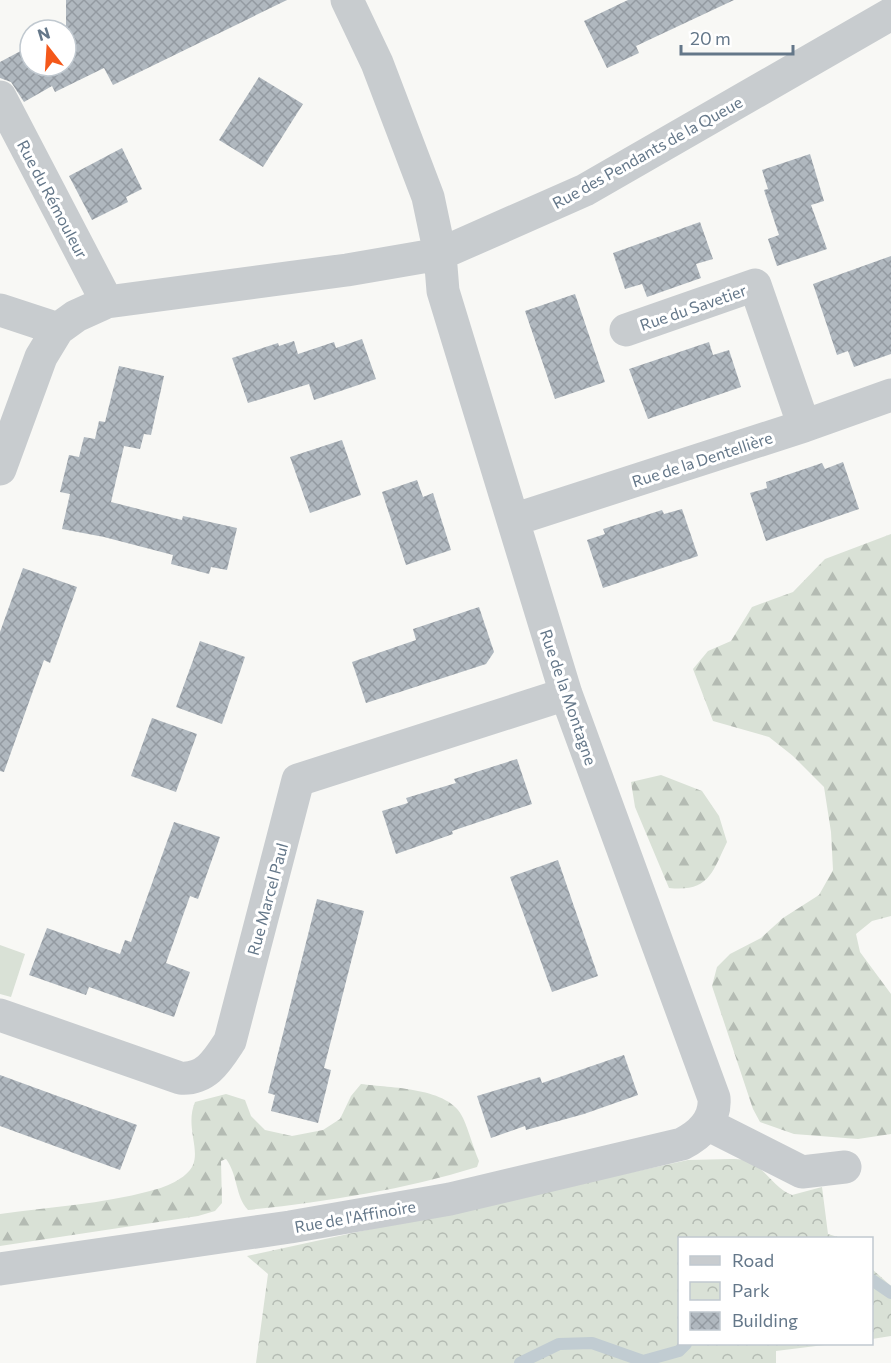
<svg xmlns="http://www.w3.org/2000/svg" width="891" height="1363" font-family="Commissioner,sans-serif">
  <style>
    .grass { fill: #d9e1d6 }
    .forest { fill: url(#forest-firs) }
    .park { fill: url(#park-crowns) }
    .lines { fill: none; stroke-linecap: round; stroke-linejoin: round }
    .stream { stroke: #c1ccd2; stroke-width: 12 }
    .building { fill: url(#building-cross-hatch) }
    .street { stroke: #c8cccf; stroke-width: 33 }
    .labels { text-anchor: middle; dominant-baseline: central; stroke-width: 6; stroke-linejoin: round; paint-order: stroke }
    .street-label { font-size: 16px; fill: #647789; stroke: #fff }
  </style>
  <defs>
    <pattern id="forest-firs" width="22" height="20" patternUnits="userSpaceOnUse" patternTransform="scale(1.5)"><rect width="22" height="20" fill="#d9e1d6"/><path d="M5 1l3.5 6h-7zM16 11l3.5 6h-7z" fill="#b4bbb3"/></pattern>
    <pattern id="park-crowns" width="20" height="18" patternUnits="userSpaceOnUse" patternTransform="scale(1.5)"><rect width="20" height="18" fill="#d9e1d6"/><path d="M2 6a3 3 0 1 1 6 0M12 15a3 3 0 1 1 6 0" fill="none" stroke="#b4bbb3"/></pattern>
    <pattern id="building-cross-hatch" width="8" height="8" patternUnits="userSpaceOnUse" patternTransform="scale(1.5)"><rect width="8" height="8" fill="#b0b8bf"/><path d="M0 0l8 8M0 8l8-8" fill="none" stroke="#939aa1"/></pattern>
  </defs>
  <rect width="100%" height="100%" fill="#f8f8f5"/>
  <path class="grass" d="M0 945 25 954 11 997 0 994Z"/>
  <path class="forest" d="M891 534V916L872 921 856 934 860 952 891 994V1134L858 1139 794 1134 760 1122 753 1109 712 986 717 967 730 954 761 938 783 918 819 895 833 870 831 832 824 787 793 756 769 737 713 721 693 669 708 651 731 641 752 607 793 592 825 559Z
    M661 775 702 791 719 816 727 842C712 873 709 892 669 888L635 807 631 782Z
    M361 1084C390 1088 450 1087 463 1118 469 1131 473 1147 479 1161L477 1167C403 1190 325 1202 248 1210 235 1196 238 1175 226 1159L221 1161 222 1203 215 1211 198 1216 0 1246V1214C50 1207 102 1204 150 1191 163 1188 187 1179 193 1165 200 1148 185 1126 195 1102L226 1094 245 1100 251 1116 265 1130 292 1136 323 1130 340 1119 351 1096Z"/>
  <path class="park" d="M731 1159C735 1159 741 1159 745 1160 764 1165 773 1188 792 1195L822 1187 828 1234 841 1238H680V1344H832L776 1351V1363H256L268 1274 247 1256 688 1160Z
    M872 1269 891 1286V1336L872 1339Z"/>
  <g class="lines">
    <path class="stream" d="M872 1280 891 1293
      M520 1363 559 1344 592 1343 643 1361 679 1351 686 1344"/>
  </g>
  <path class="building" d="M66 0H287L113 85 104 68 55 92 52 86 24 102 11 82 0 78V62L30 46V66H66V30H62L66 28Z
    M628 0H734L636 46 639 53 607 68 584 21Z
    M259 77 303 104 263 167 219 140Z
    M122 148 142 189 126 197 128 202 92 220 69 176Z
    M810 154 824 201 811 205 827 249 777 266 768 239 779 235 764 190 768 189 762 170Z
    M700 222 713 259 696 264 701 278 647 297 642 284 625 289 613 253Z
    M891 256V354L854 367 848 351 837 355 813 284Z
    M575 294 605 382 555 399 525 311Z
    M362 339 376 379 314 400 309 384 248 403 232 358 278 343 279 346 294 341 298 354 334 342 336 348Z
    M709 342 713 355 729 350 741 387 648 419 629 369Z
    M119 366 164 376 151 435 144 434 140 449 124 446 111 502 182 520 183 516 237 528 227 570 211 567 209 574 171 564 173 555 104 537 62 529 70 494 60 492 69 455 79 457 84 437 95 439 99 421 105 422Z
    M342 440 361 495 310 513 290 457Z
    M843 462 859 509 766 541 750 493 767 488 766 482 822 463 825 469Z
    M417 480 423 497 433 493 451 550 406 565 382 492Z
    M682 509 698 556 603 588 587 540 605 534 603 529 662 510 664 514Z
    M23 568 77 587 50 663 44 660 4 772 0 771V632Z
    M479 607 494 652 486 664 366 703 352 662 416 640 413 629Z
    M200 641 245 657 222 724 176 707Z
    M152 718 197 734 176 792 131 776Z
    M517 759 532 804 452 831 453 834 396 854 382 811 408 803 406 798 456 783 454 779Z
    M174 822 220 837 198 899 190 896 166 963 190 972 174 1017 89 987 86 995 29 975 47 928 120 954 125 940 131 942Z
    M558 860 598 976 552 992 510 877Z
    M317 899 364 911 324 1068 331 1070 318 1123 271 1111 275 1095 268 1093Z
    M624 1055 638 1095 584 1114 526 1130 525 1126 491 1138 477 1096 540 1077 542 1083Z
    M0 1075 137 1125 120 1170 0 1126Z"/>
  <g class="lines">
    <path class="street" d="M0 97 107 302
      M0 310 58 329
      M626 330 755 285 804 426
      M0 469 41 357 58 329 76 316 107 302 347 270 440 254 585 190 891 14
      M513 520 804 426 891 395
      M0 1015 180 1078C206 1080 217 1061 230 1041L298 780 566 694
      M707 1124 802 1172 845 1167
      M0 1269 290 1227 450 1199 682 1144C700 1135 716 1120 714 1098L566 694 443 291 440 254 428 197 377 63 347 0"/>
  </g>
  <g class="labels">
    <g class="street-label">
      <text transform="translate(647 152) rotate(-29)">Rue des Pendants de la Queue</text>
      <text transform="translate(53 199) rotate(62)">Rue du Rémouleur</text>
      <text transform="translate(693 307) rotate(-19)">Rue du Savetier</text>
      <text transform="translate(702 459) rotate(-18)">Rue de la Dentellière</text>
      <text transform="translate(569 697) rotate(71)">Rue de la Montagne</text>
      <text transform="translate(267 899) rotate(-75)">Rue Marcel Paul</text>
      <text transform="translate(355 1216) rotate(-10)">Rue de l'Affinoire</text>
    </g>
  </g>
  <rect x="678" y="1237" width="195" height="108" fill="#ffffff" stroke="#c1c9d0" stroke-width="1.5"/>
  <rect x="690" y="1256" width="30" height="9" fill="#c8cccf" stroke="#c1c9d0" stroke-width="1.5"/>
  <text x="732" y="1267" font-size="18" fill="#647789">Road</text>
  <rect x="690" y="1282" width="30" height="18" fill="url(#park-crowns)" stroke="#c1c9d0" stroke-width="1.5"/>
  <text x="732" y="1297" font-size="18" fill="#647789">Park</text>
  <rect x="690" y="1312" width="30" height="18" fill="url(#building-cross-hatch)" stroke="#c1c9d0" stroke-width="1.5"/>
  <text x="732" y="1327" font-size="18" fill="#647789">Building</text>
  <g transform="translate(48 48) rotate(343)"><circle r="28" fill="#ffffff" stroke="#c1c9d0" stroke-width="1.5"/>
  <path d="M0-4.5L10 22L0 15L-10 22Z" fill="#f4581a"/>
  <text y="-9" font-size="16" font-weight="bold" text-anchor="middle" fill="#647789">N</text>
  </g>
  <path d="M681 45v9h112v-9" fill="none" stroke="#647789" stroke-width="3"/>
  <text x="690" y="45" font-size="18" fill="#647789" stroke="#ffffff" stroke-width="4.5" paint-order="stroke">20 m</text>
</svg>
